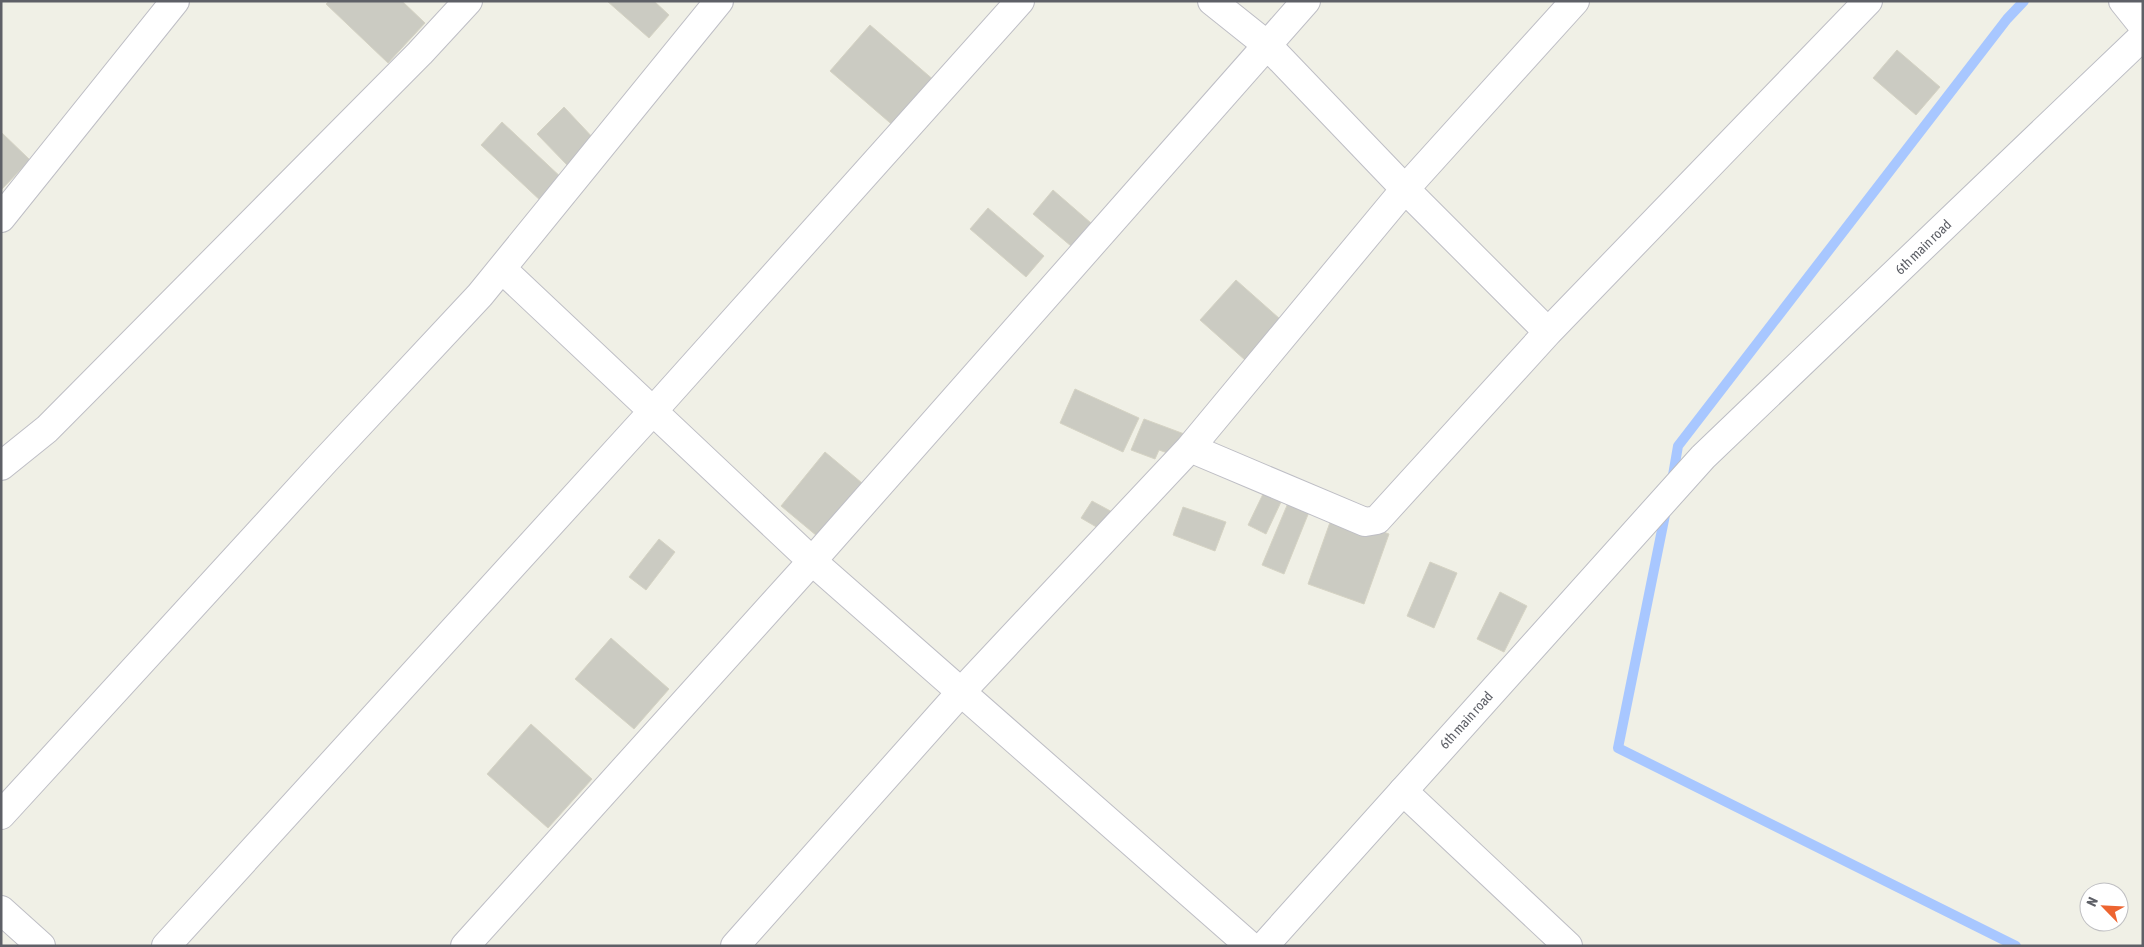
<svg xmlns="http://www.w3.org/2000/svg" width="2144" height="947" font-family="'Asap Condensed',sans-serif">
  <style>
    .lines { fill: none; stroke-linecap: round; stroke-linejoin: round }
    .stream { stroke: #a8c7ff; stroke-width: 10 }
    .building { fill: #cbcbc2; stroke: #d5d3c4 }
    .street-casing { stroke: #bebec5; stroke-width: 30 }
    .secondary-casing { stroke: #bcbdc4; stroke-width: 30 }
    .street { stroke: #fff; stroke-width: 28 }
    .secondary { stroke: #fff; stroke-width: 28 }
    .labels { text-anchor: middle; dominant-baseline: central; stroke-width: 4.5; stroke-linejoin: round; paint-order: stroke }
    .street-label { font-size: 14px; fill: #5e6067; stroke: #fff }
  </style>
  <rect width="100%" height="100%" fill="#f0f0e6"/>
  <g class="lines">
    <path class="stream" d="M1672 481 1678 446 2007 19 2024 1
      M1666 510 1618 748 2016 946"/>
  </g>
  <path class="building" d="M329 1H402L425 23 388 63 326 4Z
    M607 1H654L669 15 649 38Z
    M870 25 936 82 896 128 830 71Z
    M1897 50 1940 87 1916 115 1873 78Z
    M564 107 595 140 568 166 537 134Z
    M502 122 564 180 543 203 481 145Z
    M1 132 30 160 1 190Z
    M1053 190 1091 223 1071 246 1033 214Z
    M988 208 1044 256 1026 277 970 229Z
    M1236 280 1280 319 1245 360 1200 320Z
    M1075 389 1139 418 1123 452 1060 423Z
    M1144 419 1187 435 1179 457 1159 450 1155 459 1131 450Z
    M825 452 862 483 817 536 781 506Z
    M1263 494 1281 502 1266 534 1248 525Z
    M1092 501 1116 514 1105 532 1081 518Z
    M1288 503 1309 512 1284 574 1262 565Z
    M1183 507 1226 522 1215 551 1173 535Z
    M1333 514 1389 534 1364 604 1308 584Z
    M659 539 675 552 646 590 629 577Z
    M1430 562 1457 573 1434 628 1407 616Z
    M1500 592 1527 606 1504 652 1477 639Z
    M611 638 669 689 634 729 575 679Z
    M531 724 592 779 548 828 487 774Z"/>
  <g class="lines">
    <g class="street-casing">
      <path id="street" d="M1212 1 1267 45 1405 189 1548 332
        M1575 1 1405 189 1190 448 1365 522 1377 520 1548 332 1868 1
        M2123 1 2143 26
        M1 218 175 1
        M502 269 812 561 1250 946
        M1 466 47 429 420 53 468 1
        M1403 791 1568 946
        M1 815 323 463 480 295 719 1
        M1 910 41 946
        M166 946 653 411 1020 1
        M465 946 812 561 1306 1
        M735 946 961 692 1190 448"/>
    </g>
    <g class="secondary-casing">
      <path id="secondary" d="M1264 946 1703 457 2143 36"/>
    </g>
    <use href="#street" class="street"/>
    <use href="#secondary" class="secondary"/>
  </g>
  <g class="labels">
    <g class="street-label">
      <text transform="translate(1923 247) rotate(-44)">6th main road</text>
      <text transform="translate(1466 720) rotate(-48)">6th main road</text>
    </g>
  </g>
  <rect width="2144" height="947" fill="none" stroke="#5e6067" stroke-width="5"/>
  <g transform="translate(2104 907) rotate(294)"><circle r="24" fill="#ffffff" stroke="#bfbfc2"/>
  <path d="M0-4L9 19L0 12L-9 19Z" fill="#ed6430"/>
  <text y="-8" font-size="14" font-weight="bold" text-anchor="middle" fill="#5e6067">N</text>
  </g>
</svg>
